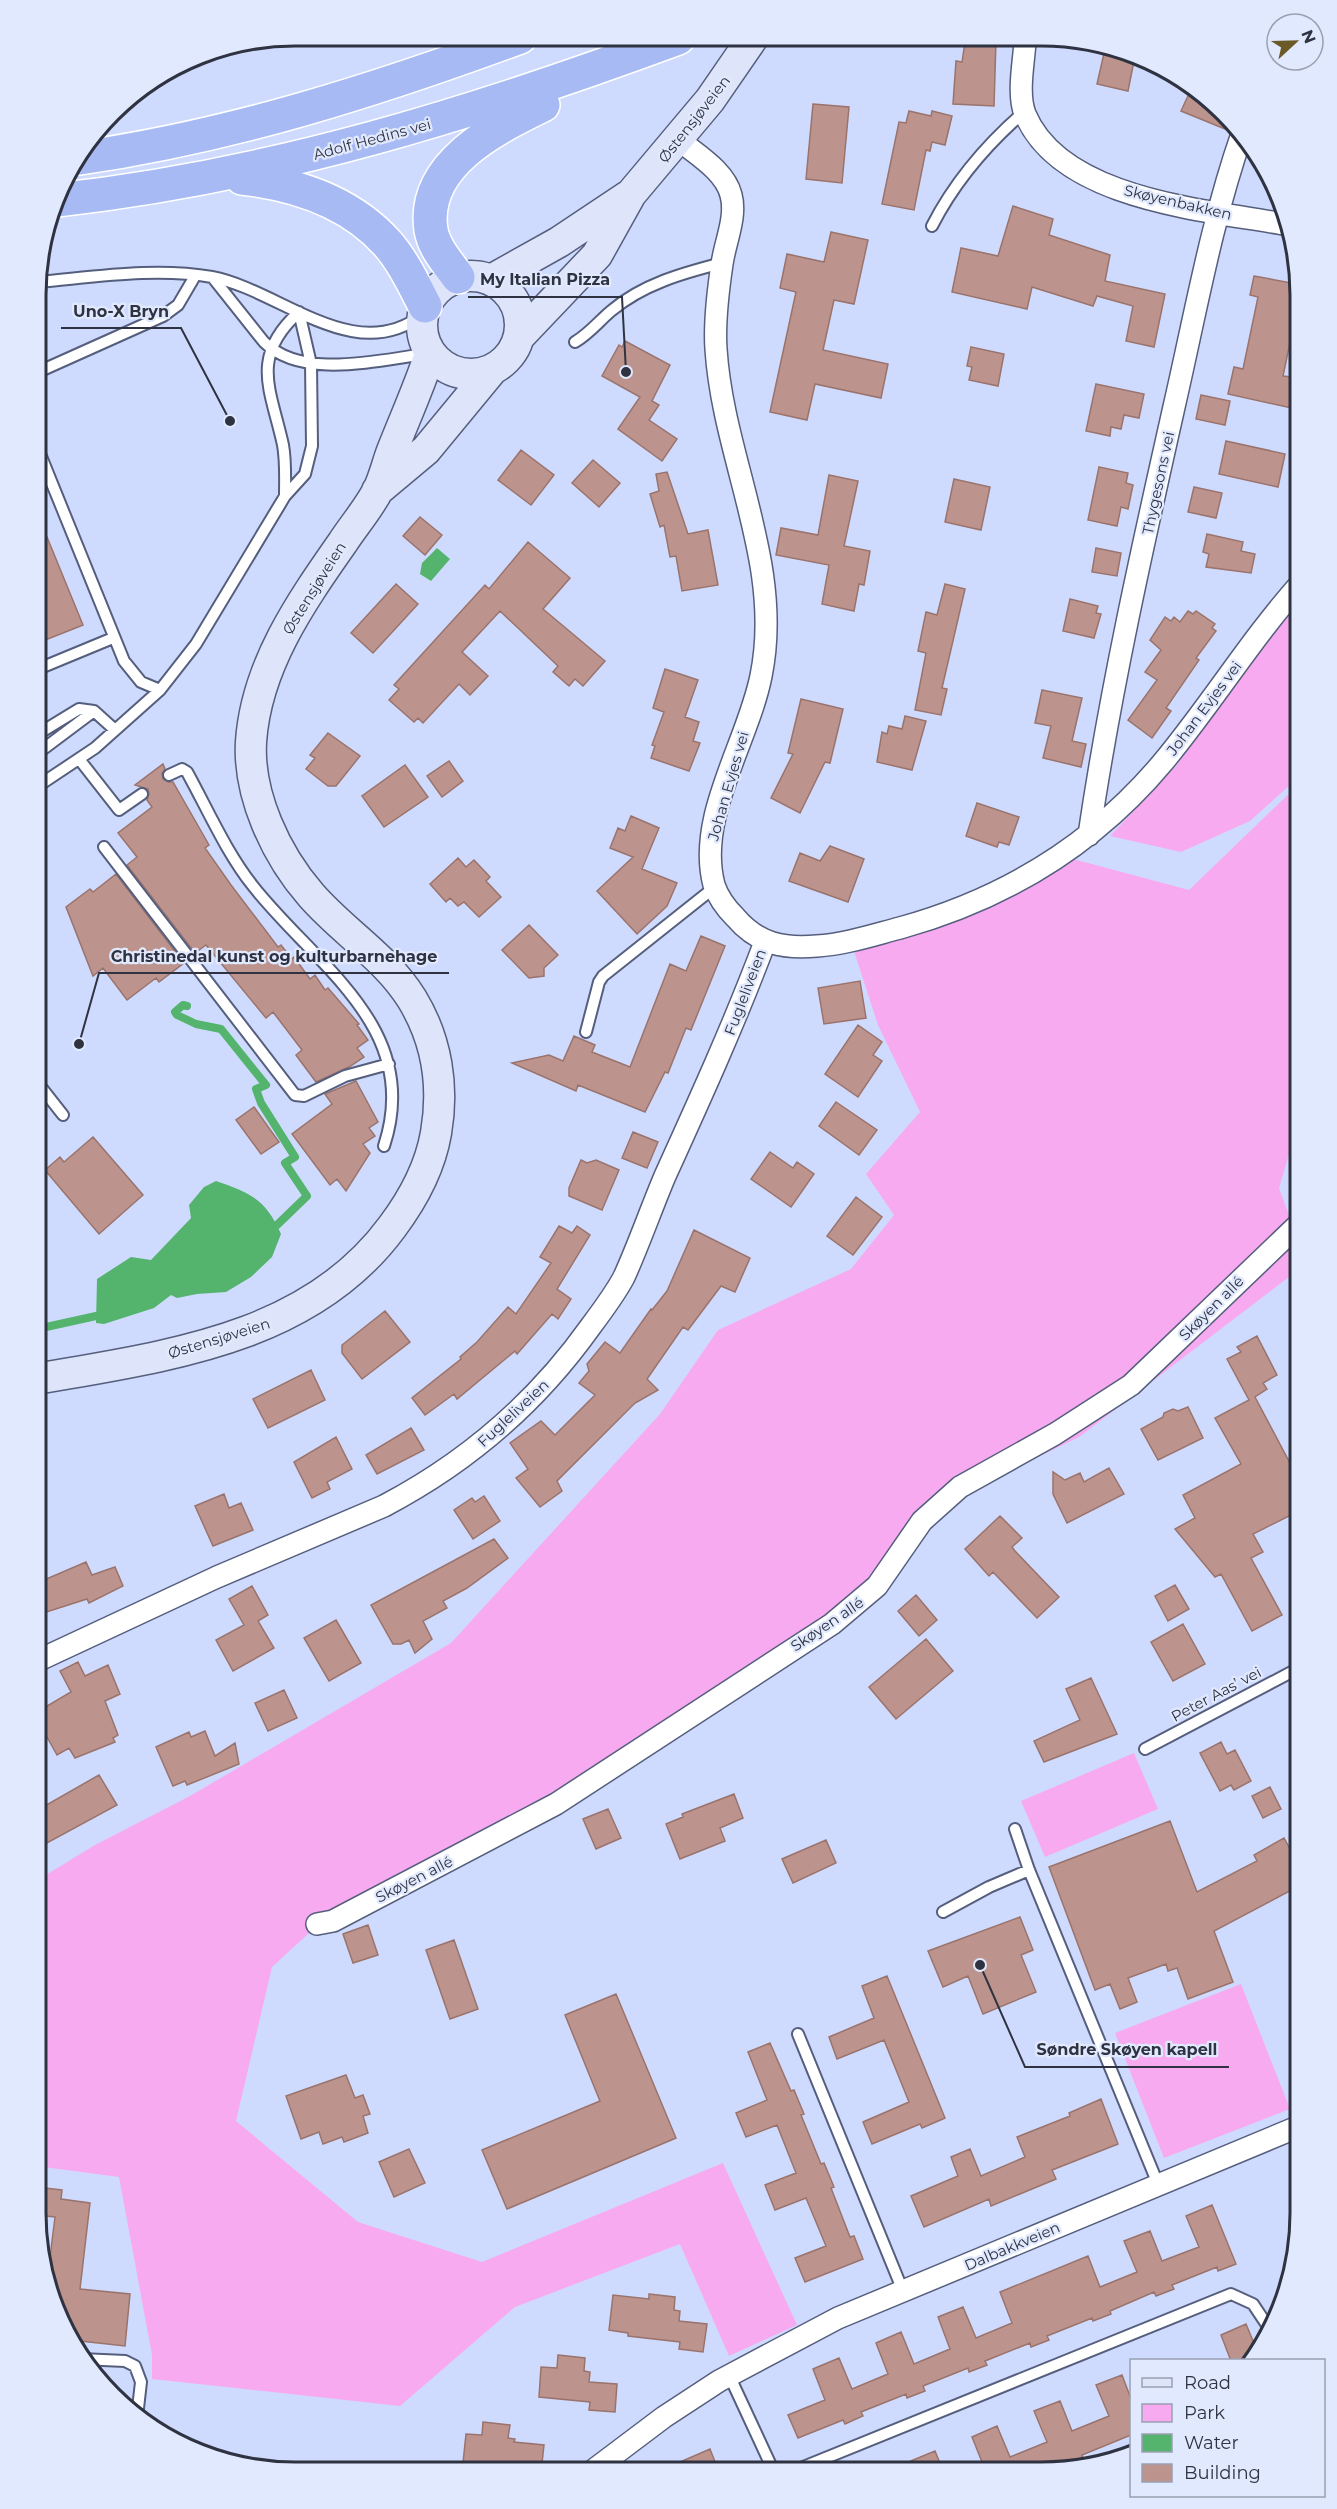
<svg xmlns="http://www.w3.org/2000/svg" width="1337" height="2509" font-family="Montserrat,sans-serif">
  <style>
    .green { fill: #f7aaf0 }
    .water { fill: #54b36d }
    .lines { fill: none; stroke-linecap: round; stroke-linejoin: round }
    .stream { stroke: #54b36d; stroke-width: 8 }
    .building { fill: #bd948d; stroke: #9a736c; stroke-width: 1.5 }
    .service-casing { stroke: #555f7d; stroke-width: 14 }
    .minor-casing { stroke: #555f7d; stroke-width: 24 }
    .secondary-casing { stroke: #555f7d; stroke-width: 33 }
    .trunk-casing { stroke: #fff; stroke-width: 36 }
    .service { stroke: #fff; stroke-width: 10 }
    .minor { stroke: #fff; stroke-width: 21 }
    .secondary { stroke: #dee5fa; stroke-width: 30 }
    .trunk { stroke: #a8baf3; stroke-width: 33 }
    .labels { text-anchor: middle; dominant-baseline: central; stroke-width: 4.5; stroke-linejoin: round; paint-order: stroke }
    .street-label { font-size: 15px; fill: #2f3341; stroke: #e1e9fe }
    .rim { fill: none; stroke: #2f3341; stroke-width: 3 }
    .leader { fill: none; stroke: #2f3341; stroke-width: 2 }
    .callout-dot { fill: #2f3341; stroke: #e1e9fe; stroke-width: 2 }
    .callout-label { font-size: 16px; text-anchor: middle; font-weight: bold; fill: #2f3341; stroke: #e1e9fe; stroke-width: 4.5; stroke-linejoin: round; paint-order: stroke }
  </style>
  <rect width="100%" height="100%" fill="#cfdbfe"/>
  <path class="green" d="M1301 598V775L1250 821 1181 852 1110 836 1177 765 1265 640Z
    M1301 782V1114L1279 1188 1301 1248V1268L1079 1437 939 1505 876 1590 628 1759 320 1923 272 1967 236 2121 358 2222 482 2262 723 2163 797 2325 729 2356 680 2244 515 2307 400 2406 152 2379V2355L119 2177 36 2166V1881L95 1845 190 1796 451 1643 660 1414 718 1330 851 1269 894 1215 866 1174 920 1112 878 1025 852 945 1062 856 1189 890Z
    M1134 1753 1158 1809 1045 1857 1021 1801Z
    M1241 1984 1290 2109 1164 2158 1115 2033Z"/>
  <path class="water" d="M437 548 450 559 431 581 420 574 422 563Z
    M216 1181C251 1193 266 1200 281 1234L272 1257 251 1277 226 1292 197 1294 177 1298 171 1295 154 1308 104 1324 96 1323 97 1279 131 1257 151 1260 191 1218 189 1205 204 1187Z"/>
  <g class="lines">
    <path class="stream" d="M187 1006 183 1005 175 1012 177 1015 196 1024 221 1029 266 1085 256 1089 261 1103 295 1157 285 1163 307 1196 277 1225
      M37 1329 96 1316"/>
  </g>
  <path class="building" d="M981 40H996L994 106 953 104 956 61 962 62 965 42 979 43Z
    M1105 49 1135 56 1128 91 1097 84Z
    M1192 87 1212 100 1234 124 1230 131 1181 111Z
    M813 104 849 107 842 183 806 179Z
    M909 111 931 116 932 111 952 116 945 145 932 142 930 151 926 150 914 210 882 204 899 122 906 123Z
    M1013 206 1053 219 1049 235 1110 255 1105 281 1165 294 1154 347 1126 341 1133 306 1097 296 1093 306 1032 287 1027 309 952 292 961 248 998 256Z
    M831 232 868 240 854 304 834 300 823 350 888 364 881 398 815 384 807 420 770 412 796 292 780 288 787 254 824 262Z
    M1254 276 1297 284 1294 298 1301 300V335L1292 333 1283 376 1301 378V410L1228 394 1234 367 1243 369 1258 297 1250 295Z
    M625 341 670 365 652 401 659 405 649 420 677 439 662 461 618 429 640 397 602 376 619 345 622 347Z
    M971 347 1004 354 998 386 969 380 972 367 967 366Z
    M1096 384 1144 394 1139 418 1124 415 1121 429 1111 427 1110 436 1086 431Z
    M1201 395 1230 401 1225 425 1196 419Z
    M1226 441 1285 454 1278 487 1219 474Z
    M521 450 554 475 531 505 498 480Z
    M593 460 620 483 599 507 572 483Z
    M1099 467 1128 473 1126 483 1133 485 1128 509 1121 507 1117 526 1088 520Z
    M667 472 688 534 708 530 718 585 682 591 676 556 670 557 664 525 660 527 650 494 659 491 656 474Z
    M829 475 858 481 844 546 870 551 864 585 859 584 854 611 822 604 829 565 776 555 781 528 818 535Z
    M954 479 990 487 981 530 945 522Z
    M1194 487 1222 493 1216 518 1188 512Z
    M38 515 83 625 38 643Z
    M420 517 442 535 425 555 403 536Z
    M1207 534 1243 542 1241 551 1255 554 1251 573 1206 567 1209 554 1203 552Z
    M528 542 570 578 543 609 605 661 583 686 575 679 569 686 553 672 558 666 500 611 462 652 488 676 470 695 459 684 423 723 418 718 414 722 389 700 399 689 394 685 485 585 489 589Z
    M1096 548 1121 553 1117 576 1092 572Z
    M396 584 418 604 373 653 351 633Z
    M945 584 965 589 942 688 947 689 941 715 915 710 926 653 918 651 926 612 937 615Z
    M1070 599 1098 606 1096 613 1101 614 1094 638 1063 631Z
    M1188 611 1193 614 1196 611 1215 624 1212 628 1216 631 1196 658 1199 660 1166 708 1171 711 1152 738 1128 720 1157 680 1145 672 1161 650 1150 640 1165 617 1171 621 1174 617 1180 622Z
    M665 669 698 680 685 717 699 722 693 741 700 743 689 771 651 758 655 746 652 745 664 712 653 708Z
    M1042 690 1082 698 1072 741 1086 744 1081 767 1043 758 1051 726 1035 723Z
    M801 699 843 709 830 763 825 762 800 813 771 798 793 754 788 753Z
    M905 716 926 721 912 770 877 762 882 732 887 734 889 726 902 729Z
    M328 733 360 756 336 786H328L306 769 315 758 310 755Z
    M449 761 463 781 442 797 427 776Z
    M163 764 165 769 162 774 163 779 168 782H173L209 845 205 848 231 885 278 947 281 945 292 959 294 957 310 979 315 975 325 990 328 988 359 1024 357 1025 368 1040 357 1048 364 1057 349 1067 316 1082 296 1055 302 1050 273 1012 266 1018 206 945 195 953 127 865 137 857 118 833 152 807 147 800 149 794 148 789 135 785Z
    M405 765 428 797 384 827 362 796Z
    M977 803 1019 817 1009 845 999 842 997 847 966 836Z
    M631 816 659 828 642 869 677 883 667 906 637 934 597 891 633 857 610 848 618 828 625 831Z
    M830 846 864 859 848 902 789 881 800 853 820 861Z
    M458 858 466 867 474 860 490 877 486 881 501 897 479 917 464 902 458 906 450 898 446 902 430 884Z
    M116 874 184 963 159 982 156 978 127 1000 103 968 93 976 66 907 90 889 93 892Z
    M529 925 558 955 544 968V976L529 978 502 950Z
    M701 936 725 946 691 1030 686 1028 668 1073 665 1072 645 1112 578 1085 576 1091 512 1063 549 1055 563 1061 574 1036 595 1045 592 1052 630 1067 670 964 686 971Z
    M860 981 866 1018 824 1024 818 988Z
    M858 1025 882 1042 873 1055 882 1061 858 1097 825 1074Z
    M356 1081 378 1122 369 1128 375 1136 363 1144 370 1153 346 1191 337 1179 330 1185 292 1134 332 1104 325 1094Z
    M836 1102 877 1130 859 1155 819 1126Z
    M254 1107 279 1142 261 1154 236 1120Z
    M633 1132 658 1142 647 1168 622 1158Z
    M93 1137 143 1195 99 1234 45 1170 60 1157 64 1162Z
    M770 1152 793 1168 797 1162 814 1174 791 1207 751 1179Z
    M581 1160 587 1163 596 1160 619 1170 602 1210 569 1196V1188Z
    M856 1197 882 1217 853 1255 827 1236Z
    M559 1226 572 1233 577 1226 590 1235 557 1289 571 1299 558 1319 552 1314 517 1354 515 1351 457 1399 454 1394 425 1415 412 1398 461 1359 460 1357 477 1342 508 1307 516 1314 551 1263 540 1257Z
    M694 1230 750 1258 735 1292 721 1286 688 1330 683 1327 647 1379 658 1390 635 1403 557 1481 562 1491 540 1507 516 1478 528 1469 510 1443 541 1421 555 1435 595 1395 579 1383 589 1371 587 1364 605 1342 620 1353 651 1309 652 1310 667 1291Z
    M385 1311 410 1342 362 1379 342 1353V1345Z
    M1257 1336 1277 1375 1263 1383 1267 1389 1255 1397 1301 1484V1510L1253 1534 1263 1552 1251 1558 1282 1615 1252 1631 1221 1574 1215 1577 1175 1529 1195 1518 1183 1495 1241 1464 1215 1418 1249 1400 1227 1359 1241 1352 1237 1347Z
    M311 1370 325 1400 268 1428 253 1399Z
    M1188 1407 1203 1438 1158 1460 1141 1429 1163 1417 1164 1413 1173 1409 1178 1411Z
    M411 1428 424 1450 377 1474 366 1455Z
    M336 1437 352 1469 327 1482 330 1489 312 1498 294 1462Z
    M1109 1468 1124 1494 1067 1523 1053 1494V1472L1065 1480 1080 1473 1084 1482Z
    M224 1494 229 1508 241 1503 253 1530 213 1546 195 1506Z
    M484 1496 500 1521 473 1539 454 1510 472 1498 475 1502Z
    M1000 1516 1022 1538 1012 1547 1015 1551 1059 1597 1037 1618 993 1572 989 1576 965 1549Z
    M494 1539 508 1558 467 1588 443 1601 447 1608 423 1621 432 1639 415 1653 409 1640 401 1644H393L371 1605Z
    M86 1562 92 1575 115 1567 123 1586 89 1603 87 1599 37 1615V1583Z
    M1175 1585 1189 1609 1168 1621 1155 1596Z
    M252 1586 268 1615 258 1621 274 1648 233 1671 216 1640 244 1625 229 1599Z
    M916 1595 937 1620 919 1636 898 1611Z
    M336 1620 361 1663 329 1681 304 1638Z
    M1183 1624 1205 1664 1173 1681 1151 1642Z
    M926 1639 953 1671 896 1719 869 1687Z
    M78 1662 85 1676 108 1665 120 1694 105 1701 118 1735 113 1738 115 1742 75 1758 69 1748 57 1755 37 1719V1712L71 1692 60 1671Z
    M1091 1678 1117 1734 1044 1762 1034 1741 1080 1720 1066 1689Z
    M284 1690 297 1718 268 1731 255 1703Z
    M205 1731 215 1756 235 1743 239 1764 187 1785 185 1781 173 1786 156 1747 189 1732 191 1737Z
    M1221 1742 1227 1754 1235 1750 1251 1781 1234 1790 1231 1785 1220 1791 1200 1753Z
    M99 1775 117 1805 45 1844 36 1830V1811Z
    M1270 1787 1281 1809 1263 1818 1252 1796Z
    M734 1794 743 1818 720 1828 725 1841 680 1859 666 1824 683 1817 682 1814Z
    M608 1809 621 1838 596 1849 583 1819Z
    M1170 1821 1197 1892 1257 1861 1254 1855 1284 1838 1301 1869V1885L1214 1931 1233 1982 1188 1999 1177 1968 1168 1971 1166 1964 1128 1978 1137 2002 1120 2009 1110 1984 1095 1990 1049 1867Z
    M826 1840 836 1863 793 1883 782 1859Z
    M1020 1917 1033 1950 1021 1955 1036 1992 983 2014 968 1976 943 1987 928 1951Z
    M368 1925 378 1955 353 1963 343 1934Z
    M454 1940 478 2009 450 2019 426 1950Z
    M887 1976 945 2118 922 2128 920 2124 872 2144 863 2122 909 2102 884 2040 837 2059 829 2037 874 2018 862 1986Z
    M616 1994 676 2138 507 2209 482 2150 600 2101 565 2015Z
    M770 2043 791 2091 794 2090 804 2114 801 2115 821 2164 824 2163 834 2187 831 2188 850 2237 854 2236 863 2259 805 2282 795 2258 826 2246 806 2198 775 2210 765 2185 796 2173 777 2125 746 2137 736 2113 767 2100 748 2052Z
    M346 2075 355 2098 363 2095 370 2114 363 2116 368 2133 344 2142 342 2137 323 2144 319 2132 301 2139 286 2096Z
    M1101 2099 1118 2144 1052 2170 1056 2179 991 2206 989 2199 924 2227 911 2196 958 2176 951 2157 970 2149 981 2176 1025 2157 1017 2137 1070 2116 1069 2113Z
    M409 2149 425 2183 394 2197 379 2162Z
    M36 2187 62 2190 61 2199 90 2203 80 2289 130 2294 125 2346 71 2340 50 2297 47 2282 55 2217 36 2215Z
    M1212 2205 1236 2264 1218 2271 1217 2267 1172 2285 1174 2289 1156 2296 1154 2292 1110 2311 1111 2314 1093 2321 1092 2318 1047 2336 1049 2340 1031 2347 1030 2343 985 2361 987 2365 969 2372 968 2368 923 2386 925 2391 907 2398 906 2394 861 2412 863 2416 845 2424 843 2420 798 2438 788 2415 825 2400 813 2369 839 2358 852 2389 888 2374 876 2343 901 2332 914 2364 950 2349 938 2317 963 2307 976 2338 1012 2323 1000 2292 1088 2256 1100 2287 1137 2272 1124 2241 1150 2231 1162 2261 1199 2247 1186 2216Z
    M649 2294 675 2297 674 2310 680 2311 679 2321 707 2324 703 2352 679 2349 680 2342 628 2336V2333L609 2330 613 2295 649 2299Z
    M1246 2324 1258 2353 1254 2361H1231L1221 2335Z
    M558 2355 585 2358 584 2371 590 2372 589 2382 617 2384 615 2412 589 2410 590 2402 539 2397 541 2367 557 2368Z
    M1122 2375 1131 2399V2435L1082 2455 1083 2459 1052 2471 972 2473 984 2467 972 2437 997 2426 1010 2457 1047 2442 1034 2411 1060 2401 1072 2431 1109 2416 1096 2385Z
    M483 2422 510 2425 508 2438 515 2439 514 2442 544 2445 541 2472 481 2471 482 2465 463 2463 466 2434 482 2435Z
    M710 2449 719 2472H657Z
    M935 2451 944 2473H884V2472Z"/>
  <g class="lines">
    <g class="service-casing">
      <path id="service" d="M932 226C955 181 986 145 1024 112
        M213 278 264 342C302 380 378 360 426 354
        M38 282C95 277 155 267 212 277 280 290 354 367 422 315
        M575 342C590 333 598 322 611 311 643 284 683 273 722 263
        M38 372 163 316 178 305 195 276
        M38 449 124 661 141 682 160 690
        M38 669 113 638
        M38 734 79 709 94 711 115 730
        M38 753 94 711
        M79 759 119 810 142 794
        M169 775 182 769 187 772C208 810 226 852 253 886 316 966 423 1028 384 1146
        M38 786 95 748 160 690 196 644 285 496 305 474 312 446 311 364 299 312C249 357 271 390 283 445 286 461 285 479 285 496
        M104 847 295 1095 304 1096 345 1076 389 1064
        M586 1032 599 982 603 976 715 887
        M37 1082 63 1115
        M1145 1749 1301 1667
        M1015 1829 1029 1870 1158 2184
        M943 1912 989 1887 1029 1870
        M798 2034 903 2291
        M81 2359 125 2361 135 2366 141 2382 137 2417
        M729 2375 774 2472
        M791 2472 1231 2294 1253 2304 1271 2331"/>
    </g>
    <g class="minor-casing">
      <path id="minor" d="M1025 41C1024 62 1017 93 1025 114 1061 201 1209 210 1289 225
        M679 140C697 155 725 171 731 195 737 217 725 242 722 264 718 291 714 321 716 349 723 459 784 564 761 676 748 742 696 817 714 885 718 897 726 908 735 917 758 944 783 949 817 946 846 944 873 935 900 928 1005 899 1094 845 1164 761 1212 703 1251 639 1301 583
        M1089 835C1110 692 1142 549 1174 407 1195 316 1211 223 1242 134
        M37 1661 217 1577 384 1506C466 1463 537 1402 591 1326 603 1310 615 1294 624 1277 639 1244 651 1209 665 1176 700 1099 735 1022 765 942
        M317 1924 333 1921 556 1804 832 1624 877 1586 922 1521 960 1487 1055 1434 1131 1385 1301 1222
        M591 2472 664 2417 719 2381 838 2318 1300 2126"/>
    </g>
    <g class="secondary-casing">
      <path id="secondary" d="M422 325a49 49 0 1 1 98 0a49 49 0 1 1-98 0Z
        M491 280 559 242 628 196
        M519 337 597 255 631 194 710 100 752 39
        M377 491 426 450 492 370
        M37 1379C165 1356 309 1340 392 1227 413 1199 430 1168 436 1133 444 1087 437 1040 412 999 386 957 343 932 311 895 276 855 248 795 251 742 256 666 301 602 343 542 354 525 369 508 378 490 384 478 387 464 392 451 405 418 419 387 430 354"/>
    </g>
    <g class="trunk-casing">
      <path id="trunk" d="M80 158C232 136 376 90 520 37
        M242 178C295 184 350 202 387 243 403 261 414 285 425 306
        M57 200C273 176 475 113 678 38
        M458 277C448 263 434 248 431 230 421 164 496 128 543 105"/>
    </g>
    <use href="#service" class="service"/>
    <use href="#minor" class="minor"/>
    <use href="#secondary" class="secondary"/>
    <use href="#trunk" class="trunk"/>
  </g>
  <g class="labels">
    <g class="street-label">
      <text transform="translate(694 119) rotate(-52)">Østensjøveien</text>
      <text transform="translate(372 139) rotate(-15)">Adolf Hedins vei</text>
      <text transform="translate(1178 202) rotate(13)">Skøyenbakken</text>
      <text transform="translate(1158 483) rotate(-78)">Thygesons vei</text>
      <text transform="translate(314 588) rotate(-58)">Østensjøveien</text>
      <text transform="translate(1204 708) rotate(-53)">Johan Evjes vei</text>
      <text transform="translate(728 786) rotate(-74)">Johan Evjes vei</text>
      <text transform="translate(745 992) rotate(-69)">Fugleliveien</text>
      <text transform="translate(1211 1308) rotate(-45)">Skøyen allé</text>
      <text transform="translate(219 1338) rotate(-17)">Østensjøveien</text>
      <text transform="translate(513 1413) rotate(-43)">Fugleliveien</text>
      <text transform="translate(827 1624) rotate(-34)">Skøyen allé</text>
      <text transform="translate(1216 1694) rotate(-28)">Peter Aas’ vei</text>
      <text transform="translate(414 1879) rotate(-27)">Skøyen allé</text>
      <text transform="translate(1012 2246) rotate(-23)">Dalbakkveien</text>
    </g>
  </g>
  <path d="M0 0H1337V2509H0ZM295 46H1041A249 249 0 0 1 1290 295V2213A249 249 0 0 1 1041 2462H295A249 249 0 0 1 46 2213V295A249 249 0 0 1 295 46Z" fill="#e1e9fe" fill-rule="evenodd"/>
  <path class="rim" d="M295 46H1041A249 249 0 0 1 1290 295V2213A249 249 0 0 1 1041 2462H295A249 249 0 0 1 46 2213V295A249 249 0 0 1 295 46Z"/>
  <path class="leader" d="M626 372L622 297H468M230 421L181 328H61M79 1044L99 973H449M980 1965L1025 2067H1229"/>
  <g class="callout-dot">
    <circle cx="626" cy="372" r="6"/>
    <circle cx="230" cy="421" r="6"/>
    <circle cx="79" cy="1044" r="6"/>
    <circle cx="980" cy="1965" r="6"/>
  </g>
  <g class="callout-label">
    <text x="545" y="285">My Italian Pizza</text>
    <text x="121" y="317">Uno-X Bryn</text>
    <text x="274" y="962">Christinedal kunst og kulturbarnehage</text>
    <text x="1127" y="2055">Søndre Skøyen kapell</text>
  </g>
  <rect x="1130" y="2359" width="195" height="138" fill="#e1e9fe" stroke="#9aa0b2" stroke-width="1.5"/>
  <rect x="1142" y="2378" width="30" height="9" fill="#dee5fa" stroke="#9aa0b2" stroke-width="1.5"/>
  <text x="1184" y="2389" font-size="18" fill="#2f3341">Road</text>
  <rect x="1142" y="2404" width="30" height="18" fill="#f7aaf0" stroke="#9aa0b2" stroke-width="1.5"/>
  <text x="1184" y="2419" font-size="18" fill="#2f3341">Park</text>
  <rect x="1142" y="2434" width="30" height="18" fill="#54b36d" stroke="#9aa0b2" stroke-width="1.5"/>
  <text x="1184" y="2449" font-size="18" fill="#2f3341">Water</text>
  <rect x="1142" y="2464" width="30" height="18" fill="#bd948d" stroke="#9aa0b2" stroke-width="1.5"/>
  <text x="1184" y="2479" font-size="18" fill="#2f3341">Building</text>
  <g transform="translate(1295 42) rotate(68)"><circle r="28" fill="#e1e9fe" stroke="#9aa0b2" stroke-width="1.5"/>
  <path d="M0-4.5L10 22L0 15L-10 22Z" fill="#6b5927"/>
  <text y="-9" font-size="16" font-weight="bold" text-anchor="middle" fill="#2f3341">N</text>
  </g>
</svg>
